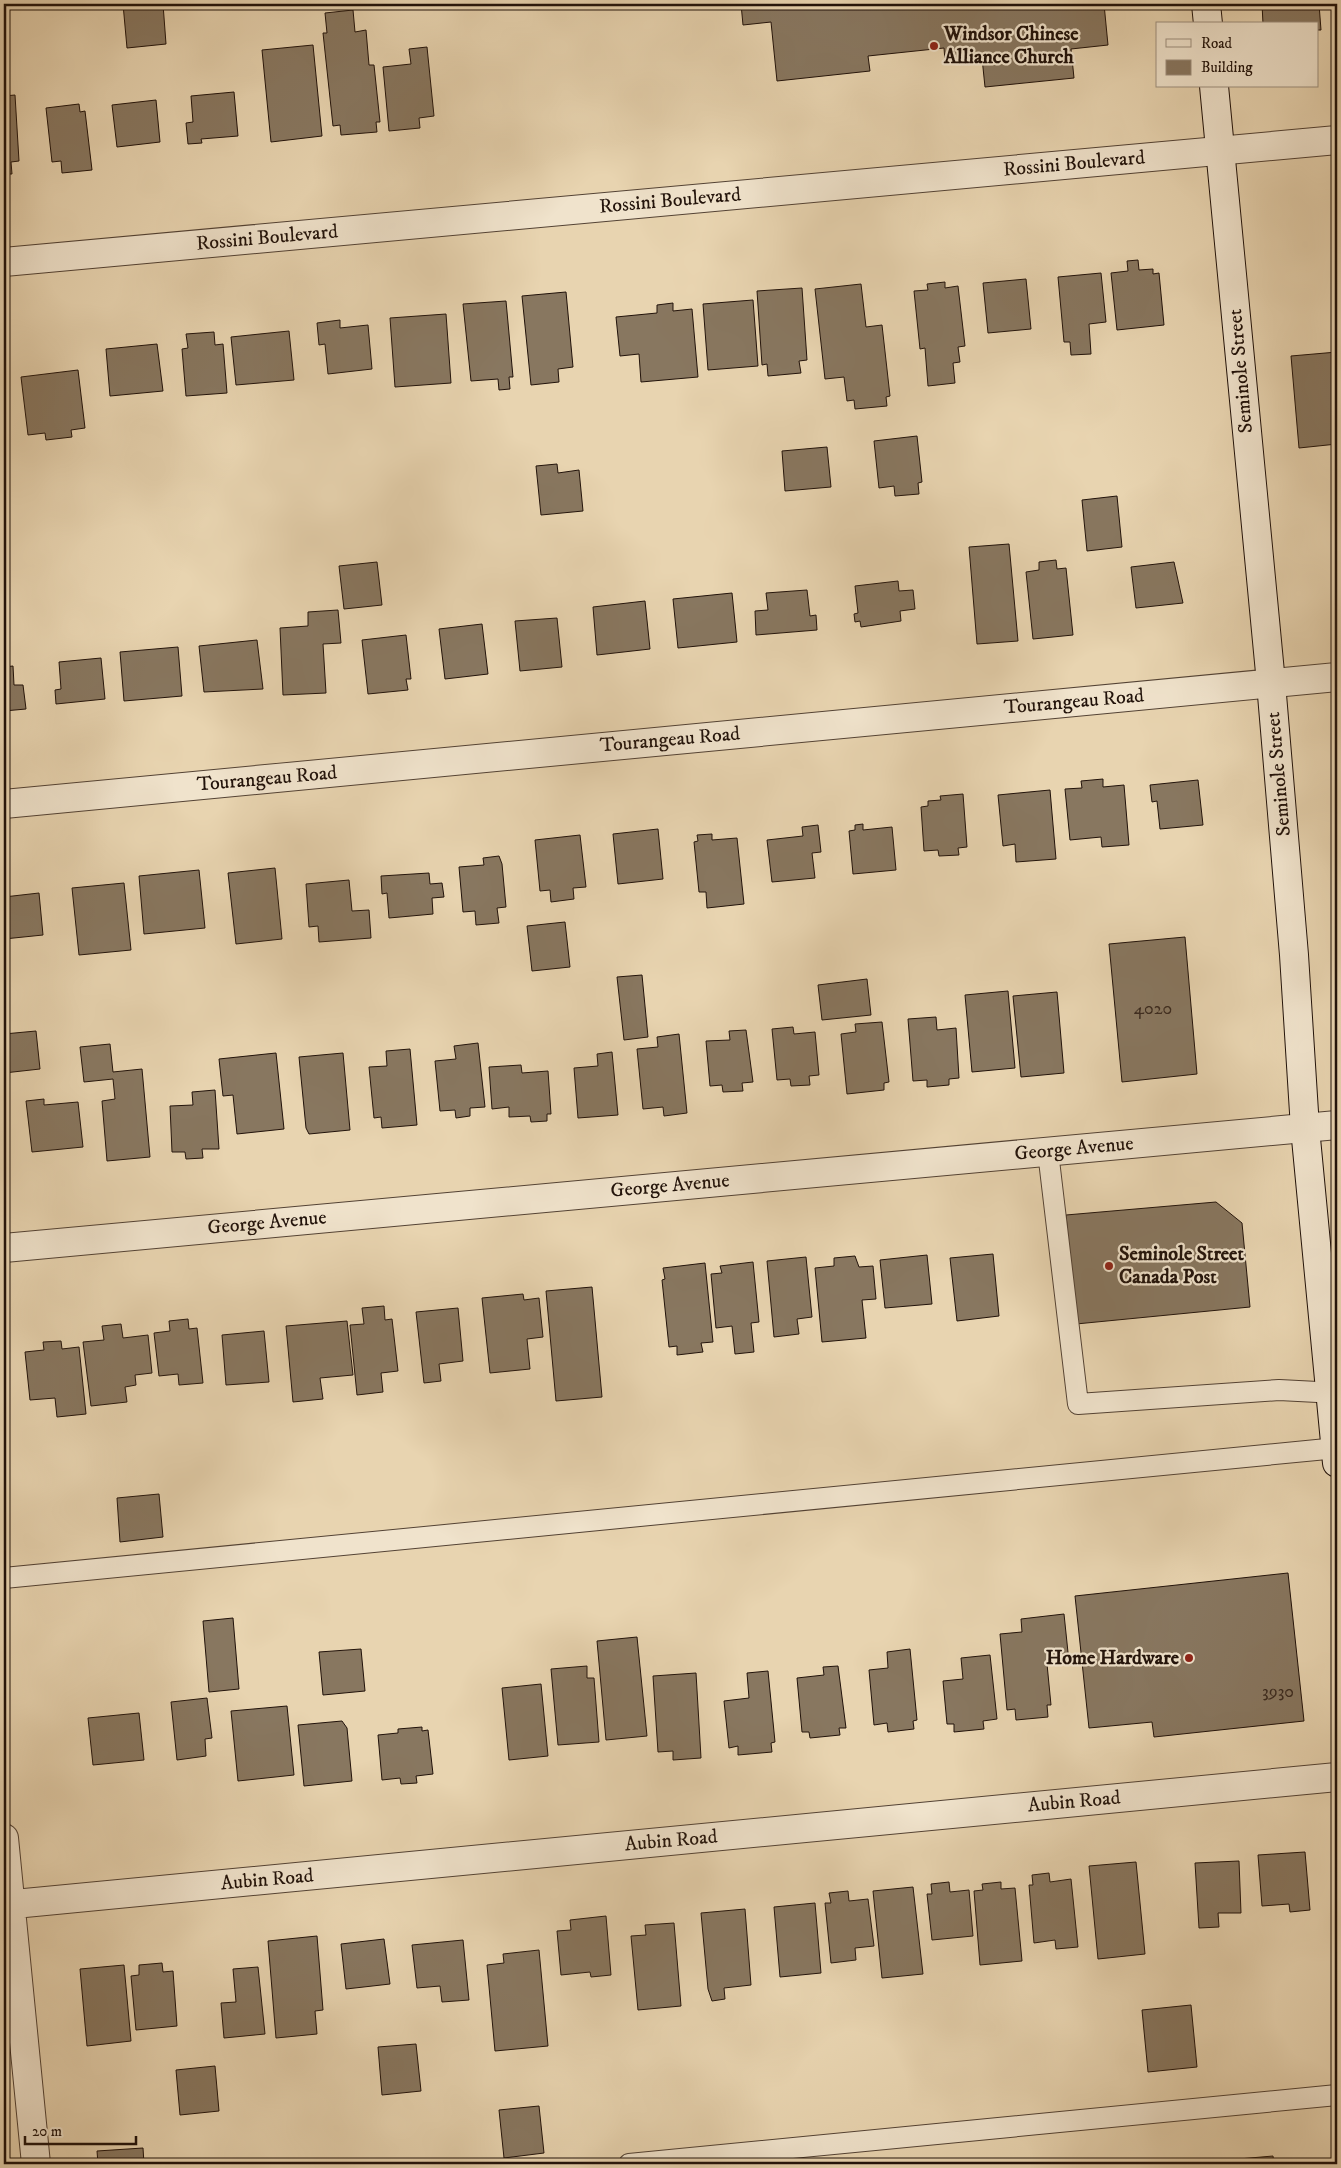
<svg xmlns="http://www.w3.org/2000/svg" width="1341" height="2168" font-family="'IM FELL DW Pica',serif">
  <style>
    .building { fill: #887760; stroke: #21120a }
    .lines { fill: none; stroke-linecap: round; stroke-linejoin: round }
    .lane-casing { stroke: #534234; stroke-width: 22 }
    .street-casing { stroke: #534234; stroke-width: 30 }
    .secondary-casing { stroke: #21120a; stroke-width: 30 }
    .lane { stroke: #f0e3cc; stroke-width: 20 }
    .street { stroke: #f0e3cc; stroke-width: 28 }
    .secondary { stroke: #f0e3cc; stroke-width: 28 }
    .poi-dot { fill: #8f2418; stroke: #f0e3cc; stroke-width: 2 }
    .labels { text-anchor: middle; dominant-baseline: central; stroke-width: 4.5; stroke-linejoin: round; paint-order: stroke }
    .number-label { font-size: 18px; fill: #3b2b20 }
    .poi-label { font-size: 20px; font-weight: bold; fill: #21120a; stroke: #f0e3cc; text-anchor: start }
    .street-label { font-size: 20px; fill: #21120a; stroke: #f0e3cc }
  </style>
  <rect width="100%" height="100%" fill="#e8d4b0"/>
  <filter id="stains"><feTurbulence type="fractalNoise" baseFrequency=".004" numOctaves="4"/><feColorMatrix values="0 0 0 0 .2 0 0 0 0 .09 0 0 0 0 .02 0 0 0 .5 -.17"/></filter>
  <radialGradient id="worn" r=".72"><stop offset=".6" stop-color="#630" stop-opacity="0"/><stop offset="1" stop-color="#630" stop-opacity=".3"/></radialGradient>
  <path class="building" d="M123 4H163L166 44 127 48Z
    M741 4H1104L1108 45 1071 49 1074 78 985 87 982 58 945 61 944 48 868 56 870 71 777 81 771 22 743 25Z
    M1262 4H1319L1321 30H1317V24H1263Z
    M353 10 355 32 366 30 369 65H374L380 122H376L377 132 341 135 340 125 333 126 323 33H327L325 13Z
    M313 45 322 136 271 142 262 50Z
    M427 47 434 116 419 118 420 128 389 131 383 67 411 64 409 49Z
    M234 92 238 136 201 139 202 143 188 144 186 123 193 122 191 96Z
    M15 95 19 161 11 162 12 174H4V96Z
    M156 100 160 142 117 147 112 105Z
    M79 104 80 112 85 111 92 170 62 173 61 161 52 162 46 108Z
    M1138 260 1139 270 1153 269V274L1159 273 1164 325 1117 330 1111 273 1128 271 1127 261Z
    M1101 273 1106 322 1089 324 1091 354 1071 355 1070 342H1064L1058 277Z
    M1026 279 1031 329 988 333 983 283Z
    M945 282V288L958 286 965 346 958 347 960 362 953 363 955 383 928 386 925 348 920 349 914 291 928 290 927 284Z
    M861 284 866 327 882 325 890 396 886 397 887 406 855 409 854 400 847 401 844 377 825 379 815 289Z
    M802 288 807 360 799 361 801 373 768 376 767 364 762 365 757 291Z
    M566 292 573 367 558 369 559 382 531 385 522 296Z
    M753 300 758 366 708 370 703 304Z
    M506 301 513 377H509L510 389 499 390 498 379 471 381 463 304Z
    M673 303V311L692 309 698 377 641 382 639 354 620 356 616 317 657 313V305Z
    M446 314 451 383 395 387 390 318Z
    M340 320V328L368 325 372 369 328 374 325 344 319 345 317 323Z
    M289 331 294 380 236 385 231 337Z
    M214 332 215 345 223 344 227 393 186 396 182 349 188 348 186 334Z
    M157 344 163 391 110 396 106 349Z
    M1337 352V444L1299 448 1291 356Z
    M78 370 85 428 71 430 72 437 46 440 45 433 28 435 21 377Z
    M917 436 922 482 918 483 919 494 895 496 894 486 879 488 874 441Z
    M827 447 831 487 785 491 782 451Z
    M557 464 558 473 579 470 583 511 541 515 536 466Z
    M1117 496 1122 547 1087 551 1082 500Z
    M1009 544 1018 641 977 644 969 547Z
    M1056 560 1057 569 1066 568 1073 635 1033 639 1026 572 1039 570V562Z
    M377 562 382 605 344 609 339 566Z
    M1174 562 1183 603 1136 608 1131 567Z
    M898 581 899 591 913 590 915 609 900 611 901 621 861 627 860 621 855 622 854 614 858 613 855 586Z
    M807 590 810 616 816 615 817 630 756 635 755 611 768 610 766 593Z
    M732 593 737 642 678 648 673 599Z
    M645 601 650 649 597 655 593 607Z
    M338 610 341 643 323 644 326 693 283 695 280 628 308 626V612Z
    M557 618 562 667 520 671 515 621Z
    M482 624 488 674 445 679 439 629Z
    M406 635 411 679H406L408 690 368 694 362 640Z
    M257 640 263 689 204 692 199 646Z
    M178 647 182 696 124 701 120 652Z
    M101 658 105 699 56 704 55 690 61 689 59 662Z
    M13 666 14 685H23L26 709 4 711V667Z
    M1103 779V787L1124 785 1129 845 1102 847 1101 837 1070 840 1065 789 1082 788 1081 781Z
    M1198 780 1203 825 1160 829 1157 801 1152 802 1150 785Z
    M1050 790 1056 859 1016 862 1015 844 1003 846 998 795Z
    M963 794 967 847 958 848 959 855 939 856 938 850 924 851 921 807 928 806V801L941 800 940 796Z
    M863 824V830L892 827 896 870 853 874 849 831 855 830V825Z
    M818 825 821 852 812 853 815 878 772 882 767 840 803 836 802 827Z
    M658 829 663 879 618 884 613 834Z
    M712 834V840L737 838 744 904 707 908 706 892H699L694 842 698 841 697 835Z
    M580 835 586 887 573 888 574 899 551 902 550 890 540 891 535 840Z
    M499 856 502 864 506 907 497 908 499 923 476 925 475 911 463 912 459 867 484 865 483 858Z
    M275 868 282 939 236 944 228 873Z
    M199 870 205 928 144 934 139 876Z
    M429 873 430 884 442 883 444 897 432 898 433 914 389 918 387 893 382 894 381 876Z
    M349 880 352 911 369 910 371 938 319 942 318 926 309 927 306 884Z
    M124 883 131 950 79 955 72 888Z
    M39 893 43 935 4 939V897Z
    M565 922 570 967 532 971 527 926Z
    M1185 937 1197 1074 1122 1082 1109 944Z
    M642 975 648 1037 624 1040 617 977Z
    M867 979 871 1015 822 1020 818 985Z
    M1008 991 1015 1068 972 1072 965 995Z
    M1057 992 1064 1073 1021 1077 1013 996Z
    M936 1017 937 1030 956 1028 959 1078 949 1079V1085L927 1087V1080L913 1081 908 1019Z
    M882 1022 889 1082 884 1083V1090L847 1094 841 1034 856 1032 855 1024Z
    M793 1027 794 1034 815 1032 819 1075 809 1076 810 1085 791 1086 790 1079 777 1080 772 1029Z
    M746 1030 753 1082 742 1083 743 1091 723 1092 722 1085 710 1086 706 1041 730 1040 729 1031Z
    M36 1031 40 1069 4 1073V1034Z
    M679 1034 687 1113 664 1116 663 1107 643 1109 637 1049 658 1047 657 1037Z
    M478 1043 485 1107 470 1108V1116L456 1118 455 1110 440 1111 435 1061 456 1059 454 1046Z
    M110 1044 113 1072 142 1069 150 1157 107 1161 102 1101 115 1099 113 1079 84 1082 80 1047Z
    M410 1049 417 1125 382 1128 381 1117 374 1118 369 1067 387 1066 386 1051Z
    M612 1052 618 1115 578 1118 574 1068 598 1066 597 1054Z
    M276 1053 284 1129 237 1134 233 1095 223 1096 219 1059Z
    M343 1053 350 1130 309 1134 306 1128 299 1057Z
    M521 1065 522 1073 548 1071 551 1114H547V1121L531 1122 530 1116 509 1117V1107L492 1109 489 1067Z
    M215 1090 219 1149H202L203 1158 186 1159 185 1152H172L170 1106 193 1105 192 1092Z
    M44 1099V1105L78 1102 83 1147 32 1152 26 1101Z
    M1216 1202 1242 1223 1250 1307 1076 1324 1066 1215Z
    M993 1254 999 1316 957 1321 950 1258Z
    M927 1255 932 1304 885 1308 880 1260Z
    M855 1256 859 1267 873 1266 876 1299 862 1300 866 1338 822 1342 815 1268 834 1266V1258Z
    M806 1257 812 1317 797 1319 799 1334 774 1337 767 1261Z
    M753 1262 759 1322 751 1323 754 1352 735 1354 732 1326 716 1328 711 1274 722 1273 720 1266Z
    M705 1263 713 1342 701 1343 703 1352 677 1355V1346L669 1347 662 1280 665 1279 663 1268Z
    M592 1287 602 1397 556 1401 546 1291Z
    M523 1294 524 1300 539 1298 543 1337 527 1339 530 1369 490 1373 482 1298Z
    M384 1306 385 1320 392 1319 398 1371 381 1373 383 1392 357 1395 350 1325 364 1324 362 1308Z
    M458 1308 463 1361 439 1364 441 1381 424 1383 416 1312Z
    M188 1319 189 1329 197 1328 203 1383 179 1385 178 1374 159 1376 154 1333 170 1331 169 1321Z
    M347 1321 353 1375 320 1378 323 1399 293 1402 286 1326Z
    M121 1324 123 1338 148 1335 152 1373 135 1375 136 1385 125 1387 127 1402 91 1406 83 1342 104 1340 102 1326Z
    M264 1331 269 1382 226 1385 222 1335Z
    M61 1341 62 1349 79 1347 86 1414 57 1417 55 1398 30 1400 25 1352 44 1350 43 1342Z
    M159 1494 163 1537 120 1542 117 1498Z
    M1288 1573 1304 1721 1154 1737 1152 1722 1089 1728 1075 1596Z
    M1064 1614 1069 1662 1047 1664 1051 1705H1047L1048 1717 1016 1720 1015 1709 1007 1710 1000 1634 1022 1632 1021 1619Z
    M233 1618 239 1689 209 1692 203 1621Z
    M637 1637 647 1736 606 1740 597 1641Z
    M361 1649 365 1691 323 1695 319 1652Z
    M910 1649 917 1720 913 1721 914 1729 888 1732 887 1723 874 1725 869 1670 888 1668 887 1652Z
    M990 1655 997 1719 983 1721 984 1729 954 1732V1724H947L943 1681 963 1679 961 1658Z
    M587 1666V1678H594L599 1742 558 1745 551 1669Z
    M838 1666 846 1728H839L840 1735 810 1738 809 1732H802L797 1678 824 1675 823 1667Z
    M768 1671 775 1742 771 1743 772 1752 738 1755V1746L729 1748 724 1701 749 1698 747 1673Z
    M696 1673 701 1758 673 1760V1751L658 1752 653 1676Z
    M541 1684 548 1756 509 1760 502 1688Z
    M207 1698 212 1738 205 1739 206 1756 177 1760 171 1702Z
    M287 1706 294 1775 238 1781 231 1711Z
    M139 1713 144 1760 93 1765 88 1718Z
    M342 1721 347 1728 352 1781 304 1786 298 1725Z
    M422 1727V1731L428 1730 433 1774 416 1776 417 1783 401 1784 400 1778 382 1780 378 1735 398 1733V1729Z
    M1305 1852 1310 1910 1290 1912 1289 1904 1262 1906 1258 1855Z
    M1239 1861 1241 1913H1218L1219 1927 1199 1928 1195 1863Z
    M1136 1862 1145 1954 1098 1959 1089 1866Z
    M1049 1873 1050 1882 1071 1879 1078 1947 1056 1949 1055 1940 1034 1943 1029 1885H1033L1032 1875Z
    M949 1882 950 1892 969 1890 973 1936 932 1940 927 1894H932L931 1884Z
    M1001 1882V1889L1015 1888 1022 1961 980 1965 974 1891 983 1890 982 1884Z
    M913 1887 923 1974 882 1978 873 1891Z
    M848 1891 849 1901 868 1899 874 1946 855 1948 856 1960 831 1963 825 1903H831L829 1893Z
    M815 1903 821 1973 780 1977 774 1907Z
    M745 1909 751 1985 724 1988 725 1999 712 2001 708 1989 701 1913Z
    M606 1916 611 1975 591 1977 590 1972 561 1975 557 1931 571 1930 570 1920Z
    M674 1923 681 2006 638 2010 631 1936 646 1935 645 1925Z
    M317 1936 323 2010 315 2011 317 2034 276 2038 268 1941Z
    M384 1939 390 1984 346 1989 341 1944Z
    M463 1940 469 2000 442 2002 440 1986 417 1988 412 1945Z
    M539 1950 548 2046 495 2051 487 1965 504 1963 503 1954Z
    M162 1963 163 1972 173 1971 177 2026 136 2030 131 1976 139 1975V1965Z
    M124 1965 131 2041 87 2046 80 1969Z
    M258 1967 265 2034 224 2038 221 2003 236 2002 233 1969Z
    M1191 2005 1197 2067 1148 2072 1142 2010Z
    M416 2044 421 2091 382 2095 378 2047Z
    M215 2066 219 2111 180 2115 176 2070Z
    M539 2106 544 2153 504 2158 499 2110Z
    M143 2148 144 2164H98L97 2151Z
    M1273 2156 1274 2164H1228L1227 2160Z"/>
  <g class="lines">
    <g class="lane-casing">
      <path id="lane" d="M1048 1152 1078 1404 1279 1390 1337 1393
        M4 1578 1337 1448
        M629 2164 1337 2095"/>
    </g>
    <g class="street-casing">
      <path id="street" d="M4 262 1337 140
        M4 804 1337 677
        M4 1248 1337 1125
        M4 1838 36 2164
        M4 1905 1337 1777"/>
    </g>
    <g class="secondary-casing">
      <path id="secondary" d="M1206 4 1208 24
        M1214 86 1271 683 1294 955 1305 1128 1337 1463"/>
    </g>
    <use href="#lane" class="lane"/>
    <use href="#street" class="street"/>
    <use href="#secondary" class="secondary"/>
  </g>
  <g class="poi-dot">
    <circle cx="934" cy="46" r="5"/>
    <circle cx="1109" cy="1266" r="5"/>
    <circle cx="1189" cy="1658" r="5"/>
  </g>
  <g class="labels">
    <g class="number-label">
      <text x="1153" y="1009">4020</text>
      <text x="1278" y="1692">3930</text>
    </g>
    <g class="poi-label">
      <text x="944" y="34">Windsor Chinese<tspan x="944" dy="23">Alliance Church</tspan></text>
      <text x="1119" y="1254">Seminole Street<tspan x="1119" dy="23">Canada Post</tspan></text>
      <text x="1179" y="1658" text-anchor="end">Home Hardware</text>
    </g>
    <g class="street-label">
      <text transform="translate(1074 164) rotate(-5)">Rossini Boulevard</text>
      <text transform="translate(670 201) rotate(-5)">Rossini Boulevard</text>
      <text transform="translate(267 238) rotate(-5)">Rossini Boulevard</text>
      <text transform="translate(1241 371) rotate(-95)">Seminole Street</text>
      <text transform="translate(1074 702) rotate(-5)">Tourangeau Road</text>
      <text transform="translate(670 740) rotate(-5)">Tourangeau Road</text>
      <text transform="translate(1279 774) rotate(-95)">Seminole Street</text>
      <text transform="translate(267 779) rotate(-5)">Tourangeau Road</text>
      <text transform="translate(1074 1149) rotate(-5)">George Avenue</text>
      <text transform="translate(670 1186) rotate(-5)">George Avenue</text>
      <text transform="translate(267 1223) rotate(-5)">George Avenue</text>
      <text transform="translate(1074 1802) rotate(-5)">Aubin Road</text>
      <text transform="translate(671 1841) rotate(-5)">Aubin Road</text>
      <text transform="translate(267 1880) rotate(-5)">Aubin Road</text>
    </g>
  </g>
  <rect width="1341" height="2168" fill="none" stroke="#e8d4b0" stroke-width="20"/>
  <rect x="5" y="5" width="1331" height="2158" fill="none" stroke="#21120a" stroke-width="2.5"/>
  <rect x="10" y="10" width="1321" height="2148" fill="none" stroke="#21120a"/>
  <rect x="1156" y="22" width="162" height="65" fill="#f0e3cc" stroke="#9d8f7e"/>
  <rect x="1166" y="39" width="25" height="8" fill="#f0e3cc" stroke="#9d8f7e"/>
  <text x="1201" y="48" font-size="15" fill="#21120a">Road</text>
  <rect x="1166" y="60" width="25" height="15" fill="#887760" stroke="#9d8f7e"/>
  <text x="1201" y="72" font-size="15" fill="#21120a">Building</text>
  <path d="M25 2136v8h111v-8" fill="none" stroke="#21120a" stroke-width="2.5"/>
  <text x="32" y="2136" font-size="15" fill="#21120a" stroke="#f0e3cc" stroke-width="4" paint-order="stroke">20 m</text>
  <rect width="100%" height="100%" filter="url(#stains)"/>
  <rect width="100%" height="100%" fill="url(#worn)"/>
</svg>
